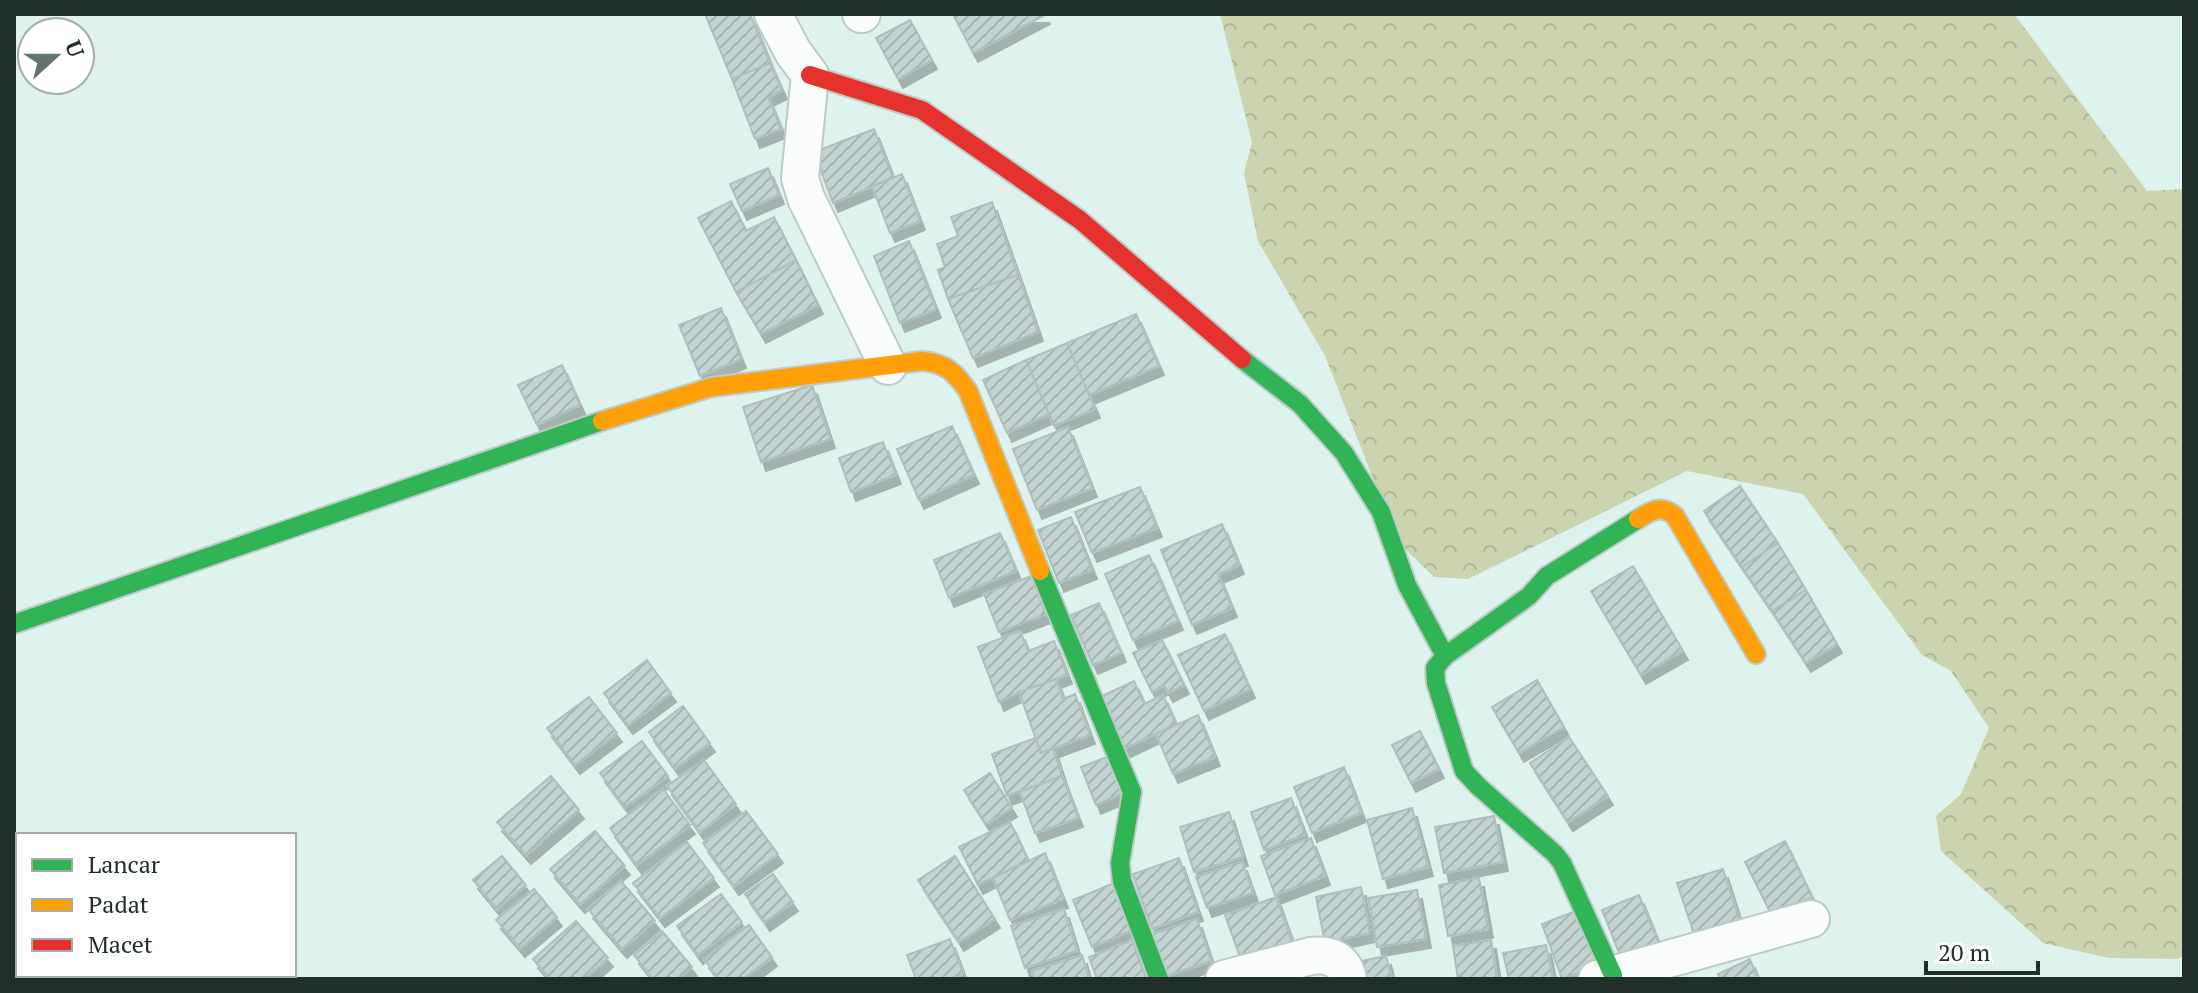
<svg xmlns="http://www.w3.org/2000/svg" width="2198" height="993" font-family="'PT Serif',serif">
  <style>
    .forest { fill: url(#forest-crowns) }
    .building { fill: url(#building-hatch); stroke: #aebebc; stroke-width: 2; filter: url(#shadow) }
    .lines { fill: none; stroke-linecap: round; stroke-linejoin: round }
    .street-casing { stroke: #bbcbc6; stroke-width: 40 }
    .fast-casing { stroke: #bbcbc6; stroke-width: 22 }
    .slow-casing { stroke: #bbcbc6; stroke-width: 22 }
    .jam-casing { stroke: #bbcbc6; stroke-width: 22 }
    .street { stroke: #fafdfc; stroke-width: 36 }
    .fast { stroke: #30b455; stroke-width: 18 }
    .slow { stroke: #ff9f0a; stroke-width: 18 }
    .jam { stroke: #e5322d; stroke-width: 18 }
  </style>
  <defs>
    <pattern id="forest-crowns" width="20" height="18" patternUnits="userSpaceOnUse" patternTransform="scale(2)"><rect width="20" height="18" fill="#cbd4ae"/><path d="M2 6a3 3 0 1 1 6 0M12 15a3 3 0 1 1 6 0" fill="none" stroke="#aeb696"/></pattern>
    <pattern id="building-hatch" width="6" height="6" patternUnits="userSpaceOnUse" patternTransform="scale(2)"><rect width="6" height="6" fill="#c2d3d1"/><path d="M-1 1l2-2M0 6l6-6M5 7l2-2" fill="none" stroke="#a6b5b4"/></pattern>
    <filter id="shadow"><feDropShadow dx="5" dy="9" stdDeviation="0" flood-color="#0004"/></filter>
  </defs>
  <rect width="100%" height="100%" fill="#dff3ee"/>
  <path class="forest" d="M1220 14H2014L2147 191 2184 189V955L2178 959 2109 958 2043 943 1941 851 1936 816 1961 794 1989 728 1951 671 1922 655 1803 494 1687 471 1468 579 1434 577 1398 542 1325 356 1258 241 1244 173 1252 142Z"/>
  <path class="building" d="M705 14H750L770 63 732 79Z
    M953 14H1044L1045 15 973 53Z
    M910 20 932 60 898 79 876 38Z
    M770 63 782 90 768 97 781 129 755 139 732 79Z
    M874 129 893 178 833 203 814 152Z
    M768 168 779 195 742 211 730 184Z
    M902 174 920 221 890 233 872 186Z
    M731 201 746 231 774 217 796 260 736 292 698 218Z
    M992 202 1018 275 948 299 938 270 945 267 937 244 958 236 951 217Z
    M909 241 936 309 900 323 874 256Z
    M796 260 818 305 761 334 736 292Z
    M1018 275 1038 332 973 358 948 299Z
    M721 308 741 359 700 376 679 325Z
    M1136 314 1159 366 1089 395 1067 343Z
    M1067 343 1095 409 1054 426 1026 360Z
    M1026 360 1049 414 1007 433 983 380Z
    M562 365 580 405 537 425 518 385Z
    M812 385 830 439 761 462 743 407Z
    M952 426 974 475 919 500 897 449Z
    M1068 427 1092 488 1037 510 1013 449Z
    M883 442 896 475 851 492 839 458Z
    M1740 486 1778 543 1742 567 1704 511Z
    M1140 487 1157 528 1092 553 1075 512Z
    M1071 517 1092 570 1059 583 1038 530Z
    M1222 524 1239 565 1218 574 1232 608 1192 625 1161 550Z
    M1000 533 1016 571 949 598 934 560Z
    M1778 543 1806 590 1772 611 1742 567Z
    M1149 555 1178 621 1133 640 1105 574Z
    M1633 566 1683 651 1641 675 1591 591Z
    M1031 576 1046 614 999 632 984 594Z
    M1806 590 1837 644 1806 663 1772 611Z
    M1099 603 1121 653 1093 665 1071 615Z
    M1020 631 1028 651 1054 641 1067 675 1019 692 999 702 978 647Z
    M1225 634 1250 689 1204 711 1178 655Z
    M1162 640 1184 685 1168 693 1164 685 1152 692 1133 653Z
    M647 660 671 693 628 725 604 693Z
    M1056 679 1063 699 1075 694 1090 735 1041 753 1019 692Z
    M1537 680 1564 727 1519 753 1492 707Z
    M1134 681 1144 704 1163 695 1176 724 1124 749 1100 697Z
    M589 697 617 733 575 765 547 728Z
    M683 706 710 743 675 768 649 732Z
    M1198 715 1215 757 1173 774 1156 734Z
    M1420 731 1439 769 1411 783 1392 745Z
    M1569 737 1608 796 1568 822 1530 763Z
    M1035 738 1041 753 1053 748 1062 776 1007 796 992 754Z
    M642 741 668 776 625 807 600 773Z
    M1109 756 1124 793 1096 805 1081 767Z
    M704 760 736 804 700 832 667 786Z
    M1344 767 1361 813 1312 833 1294 787Z
    M990 773 1012 808 986 824 964 790Z
    M551 776 579 810 526 855 497 822Z
    M1062 776 1078 818 1035 833 1020 792Z
    M663 789 690 825 637 865 610 828Z
    M1291 798 1305 835 1264 850 1251 812Z
    M1412 808 1428 867 1383 879 1367 820Z
    M746 811 778 854 734 886 703 843Z
    M1229 812 1243 857 1194 872 1180 827Z
    M1494 816 1503 862 1444 873 1435 827Z
    M1010 822 1028 860 978 885 959 847Z
    M595 831 625 866 580 904 550 869Z
    M1311 838 1325 876 1275 895 1261 856Z
    M1785 841 1812 897 1772 916 1745 862Z
    M687 842 714 878 660 918 633 883Z
    M1045 853 1063 899 1010 920 993 878Z
    M502 856 526 885 497 909 473 880Z
    M955 856 995 919 959 942 918 880Z
    M1179 858 1198 912 1152 929 1133 874Z
    M1242 862 1253 893 1207 908 1196 877Z
    M1723 869 1741 925 1696 940 1677 883Z
    M773 874 793 902 765 922 745 894Z
    M1479 878 1488 929 1448 936 1439 885Z
    M621 881 655 921 622 949 588 909Z
    M1114 883 1133 930 1092 947 1073 900Z
    M1361 887 1370 933 1325 943 1316 897Z
    M534 889 557 917 520 948 496 920Z
    M1417 890 1426 939 1377 947 1368 898Z
    M721 894 742 922 698 955 677 926Z
    M1639 895 1660 947 1623 963 1602 910Z
    M1276 897 1292 942 1241 960 1225 915Z
    M1064 909 1077 951 1025 968 1011 926Z
    M1578 910 1599 965 1562 979 1542 924Z
    M1197 919 1211 961 1167 976 1153 934Z
    M576 921 608 958 584 979H550L533 959Z
    M749 925 772 957 743 979H719L704 959Z
    M662 931 692 967 678 979H653L634 955Z
    M950 939 963 974 950 979H916L907 955Z
    M1132 940 1146 979H1097L1089 957Z
    M1491 940 1497 979H1458L1453 946Z
    M1546 945 1553 979H1509L1503 953Z
    M1082 955 1089 979H1034L1032 971Z
    M1386 956 1392 979H1355L1352 963Z
    M1750 959 1758 979H1720L1718 974Z"/>
  <g class="lines">
    <g class="street-casing">
      <path id="street" d="M773 14 793 52 810 75 800 178 806 198 888 366
        M861 14H862
        M1224 979 1311 956C1330 954 1344 959 1348 979
        M1597 979 1811 919"/>
    </g>
    <g class="fast-casing">
      <path id="fast" d="M1242 359 1300 404 1344 453 1381 512 1407 585 1445 656
        M1040 571 1132 792 1120 863 1122 881 1159 979
        M14 624 602 421
        M1613 975 1562 863 1555 854 1478 786 1464 771 1436 683 1435 668 1445 656 1529 596 1547 576 1638 519"/>
    </g>
    <g class="slow-casing">
      <path id="slow" d="M602 421 712 387 922 361C945 363 955 372 968 391L1040 571
        M1638 519C1651 511 1661 504 1675 516L1756 654"/>
    </g>
    <g class="jam-casing">
      <path id="jam" d="M810 75 922 110 1080 220 1242 359"/>
    </g>
    <use href="#street" class="street"/>
    <use href="#fast" class="fast"/>
    <use href="#slow" class="slow"/>
    <use href="#jam" class="jam"/>
  </g>
  <rect width="2198" height="993" fill="none" stroke="#212f2b" stroke-width="32"/>
  <rect x="16" y="833" width="280" height="144" fill="#ffffff" stroke="#a6acaa" stroke-width="2"/>
  <rect x="32" y="859" width="40" height="12" fill="#30b455" stroke="#a6acaa" stroke-width="2"/>
  <text x="88" y="873" font-size="24" fill="#212f2b">Lancar</text>
  <rect x="32" y="899" width="40" height="12" fill="#ff9f0a" stroke="#a6acaa" stroke-width="2"/>
  <text x="88" y="913" font-size="24" fill="#212f2b">Padat</text>
  <rect x="32" y="939" width="40" height="12" fill="#e5322d" stroke="#a6acaa" stroke-width="2"/>
  <text x="88" y="953" font-size="24" fill="#212f2b">Macet</text>
  <g transform="translate(56 56) rotate(69)"><circle r="38" fill="#ffffff" stroke="#a6acaa" stroke-width="2"/>
  <path d="M0-6L14 30L0 20L-14 30Z" fill="#64746f"/>
  <text y="-12" font-size="22" font-weight="bold" text-anchor="middle" fill="#212f2b">U</text>
  </g>
  <path d="M1926 961v12h112v-12" fill="none" stroke="#212f2b" stroke-width="4"/>
  <text x="1938" y="961" font-size="24" fill="#212f2b" stroke="#ffffff" stroke-width="6" paint-order="stroke">20 m</text>
</svg>
